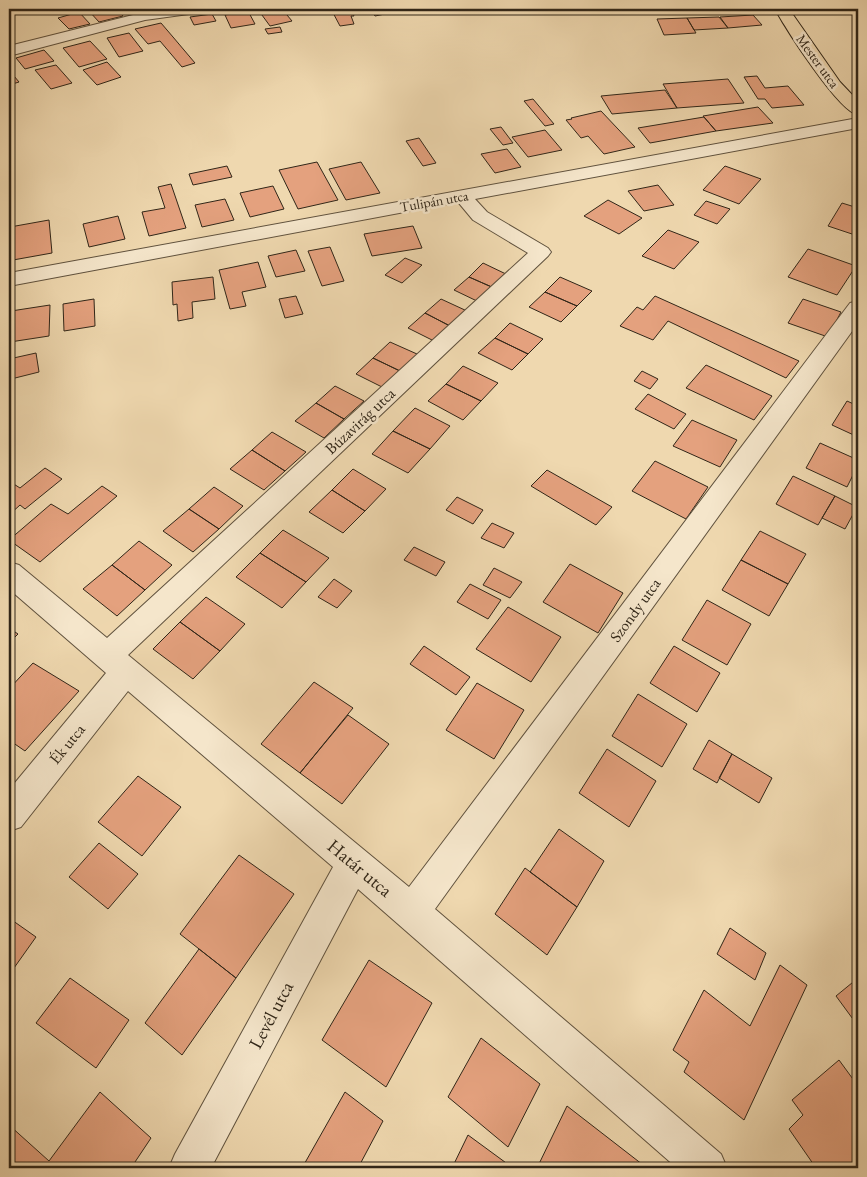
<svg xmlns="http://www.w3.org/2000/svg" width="867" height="1177" font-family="'EB Garamond',serif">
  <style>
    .building { fill: #e4a17e; stroke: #302618 }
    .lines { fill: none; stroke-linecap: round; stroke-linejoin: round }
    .minor-casing { stroke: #60523e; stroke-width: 2 }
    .major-casing { stroke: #302618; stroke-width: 2 }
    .minor { fill: #f5e6cb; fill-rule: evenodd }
    .major { fill: #efd8af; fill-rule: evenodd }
    .labels { text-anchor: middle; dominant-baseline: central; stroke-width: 5; stroke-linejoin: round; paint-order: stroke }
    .far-street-label { font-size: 14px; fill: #302618; stroke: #f5e6cb }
    .street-label { font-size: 16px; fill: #302618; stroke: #f5e6cb }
    .near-street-label { font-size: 19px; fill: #302618; stroke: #f5e6cb }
  </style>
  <rect width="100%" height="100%" fill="#efd8af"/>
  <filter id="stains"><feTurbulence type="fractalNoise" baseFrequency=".004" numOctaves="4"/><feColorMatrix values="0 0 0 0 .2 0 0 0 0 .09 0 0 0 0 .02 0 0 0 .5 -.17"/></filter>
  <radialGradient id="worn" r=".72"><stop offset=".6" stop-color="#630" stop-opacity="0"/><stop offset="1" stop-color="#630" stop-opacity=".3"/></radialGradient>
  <path class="building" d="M98 9H117L123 16 99 22 89 11Z
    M271 9H282L292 21 270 26 259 11Z
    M331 9H351L354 16H351L354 24 340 26Z
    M370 9H381L385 14 375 16Z
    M710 9H745L747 11 712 13Z
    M248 11 255 24 231 28 225 15Z
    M79 12 90 24 69 29 58 18Z
    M212 14 216 21 194 25 190 17Z
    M753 15 762 25 728 28 720 17Z
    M719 17 728 28 694 30 687 18Z
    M687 18 696 33 664 35 657 19Z
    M161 23 173 37 195 63 182 67 160 41 148 44 135 29Z
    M280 27 282 32 268 34 265 29Z
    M129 33 143 51 119 57 107 38Z
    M90 41 107 59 79 67 63 48Z
    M44 50 54 61 25 69 16 58Z
    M107 62 121 77 97 85 83 70Z
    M56 65 72 83 51 89 35 70Z
    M9 70 19 82 9 85Z
    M757 76 765 88 788 86 804 105 772 108 765 99H758L744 77Z
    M728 79 744 103 677 108 663 84Z
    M665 90 677 108 612 114 601 96Z
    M533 99 554 124 545 126 524 101Z
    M758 107 773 123 716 131 703 116Z
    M601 111 635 147 604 154 588 136 581 138 566 120 572 119 571 118Z
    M704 117 716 131 650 143 638 128Z
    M501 127 513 143 503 145 490 129Z
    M545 130 562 150 528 157 512 137Z
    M419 138 436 163 423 166 406 141Z
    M507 149 521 167 495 173 481 154Z
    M317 162 338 200 298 209 279 170Z
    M361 162 380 193 346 200 329 169Z
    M227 166 232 177 193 185 189 174Z
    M725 166 761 179 739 204 703 190Z
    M171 184 186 228 149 236 142 212 165 208 158 187Z
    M658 185 674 205 644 211 628 191Z
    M273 186 284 209 250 217 240 193Z
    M225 199 234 220 202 227 195 205Z
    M608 200 642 218 619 234 584 216Z
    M706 201 730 209 717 224 694 215Z
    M842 203 858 208V236L828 226Z
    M118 216 125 239 89 247 83 224Z
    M49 220 52 253 13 260 10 227Z
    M413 226 422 248 372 256 364 234Z
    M668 230 699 242 674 269 642 256Z
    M330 247 344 281 322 286 308 251Z
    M808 249 856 266 837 295 788 277Z
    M296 250 305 271 276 277 268 256Z
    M405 258 422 265 402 283 385 275Z
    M258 262 266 287 242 292 246 306 230 309 219 270Z
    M483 263 508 275 494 288 469 277Z
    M213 277 215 299 192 302 193 318 178 321 177 304 173 305 172 282Z
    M469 277 494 288 479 302 454 290Z
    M560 277 592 291 577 306 545 292Z
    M545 292 577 306 561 322 529 307Z
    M296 296 303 314 285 318 279 299Z
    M655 296 799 361 786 378 668 321 653 340 620 326 637 307 643 310Z
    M94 299 95 326 64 331 63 304Z
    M441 299 467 311 450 326 425 313Z
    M803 299 841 312 828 337 788 323Z
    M50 305 49 336 10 342 11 311Z
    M425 313 450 326 434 341 408 328Z
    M510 323 543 339 528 354 495 338Z
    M495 338 528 354 512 370 478 353Z
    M390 342 417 354 400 371 373 358Z
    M36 353 39 372 11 379 9 359Z
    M373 358 400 371 384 388 356 374Z
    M706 365 772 396 754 420 686 388Z
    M463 366 498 383 481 401 446 384Z
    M642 371 658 379 650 389 634 381Z
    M446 384 481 401 463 420 428 401Z
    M335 386 364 401 344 419 316 403Z
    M648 394 686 414 674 429 635 409Z
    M847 401 858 406V437L832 425Z
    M316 403 344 419 324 438 295 421Z
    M415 408 450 426 430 449 393 431Z
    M692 420 737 440 720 467 673 446Z
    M393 431 430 449 408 473 372 454Z
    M272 432 306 452 285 471 252 450Z
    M820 443 858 460V465L847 487 806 468Z
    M252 450 285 471 264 490 230 469Z
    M655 461 708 487 686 519 632 491Z
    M45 468 62 479 25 509 20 505 9 515V481L20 488Z
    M353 469 386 489 365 511 332 490Z
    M547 470 612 507 596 525 531 486Z
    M793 476 835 496 818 525 776 504Z
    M102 486 117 496 40 562 9 540 51 504 68 514Z
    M214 487 243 506 219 529 189 509Z
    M332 490 365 511 343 533 309 512Z
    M835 496 857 507 845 529 822 518Z
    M457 497 483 510 473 524 446 510Z
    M189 509 219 529 193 552 163 531Z
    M492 523 514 533 504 548 481 538Z
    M283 530 329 558 306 582 260 553Z
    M760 531 806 554 788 584 741 560Z
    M139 541 172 565 145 590 112 565Z
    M414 547 445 562 436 576 404 560Z
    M260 553 306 582 282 608 236 577Z
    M741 560 788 584 769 616 722 590Z
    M570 564 623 593 598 633 543 602Z
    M112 565 145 590 117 616 83 589Z
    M494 568 522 582 510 598 483 585Z
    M334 579 352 591 337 608 318 597Z
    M470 584 501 600 488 619 457 602Z
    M206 597 245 624 220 651 180 622Z
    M707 600 751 624 727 665 682 640Z
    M508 607 561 637 531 682 476 649Z
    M180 622 220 651 193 679 153 649Z
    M9 628 18 634 9 643Z
    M424 646 470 677 456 695 410 664Z
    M674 646 720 673 697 712 650 683Z
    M33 663 79 691 25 751 9 740V689Z
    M314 682 353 708 300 773 261 744Z
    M477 683 524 710 494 759 446 730Z
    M638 694 687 724 662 767 612 736Z
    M348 715 389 744 342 804 300 773Z
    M709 740 732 754 717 783 693 769Z
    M607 749 656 781 629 827 579 793Z
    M732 754 772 778 759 803 719 778Z
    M138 776 181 807 142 856 98 822Z
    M559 829 604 861 577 907 530 872Z
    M99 843 138 874 108 909 69 877Z
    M239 855 294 894 236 978 180 934Z
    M525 868 577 907 547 955 495 914Z
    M9 918 36 937 9 975Z
    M730 928 766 953 755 980 717 954Z
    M199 949 236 978 182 1055 145 1023Z
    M369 960 432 1003 386 1087 322 1040Z
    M780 965 807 985 744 1120 684 1072 689 1062 673 1050 704 990 750 1026Z
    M70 978 129 1020 96 1068 36 1023Z
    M858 978V1026L836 996Z
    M481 1038 540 1084 508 1147 448 1097Z
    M839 1060 858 1086V1168H816L789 1129 803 1115 792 1100Z
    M100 1092 151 1138 131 1168H9V1125L49 1161Z
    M345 1092 383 1121 358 1168H302Z
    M567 1106 647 1168H537Z
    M468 1135 513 1168H452Z"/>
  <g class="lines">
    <g class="minor-casing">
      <path id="minor" d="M166 9H203L201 12 196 13 145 20 9 56V46L145 12Z
        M858 118V128L475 199 487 212 548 248 551 252 548 256 128 655 409 887 850 303 858 301V323L435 909 721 1154 727 1168H677L358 889 211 1168H169L175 1154 333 867 128 691 21 827 9 831V790L106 673 9 589V562L19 565 107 638 528 253 473 220 458 202 9 286V273Z"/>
    </g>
    <g class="major-casing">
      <path id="major" d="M775 9H789L840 82 858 101V115C838 111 786 29 775 9Z"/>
    </g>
    <use href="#minor" class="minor"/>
    <use href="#major" class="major"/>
  </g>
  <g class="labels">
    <g class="far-street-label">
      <text transform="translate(818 61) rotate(54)">Mester utca</text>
      <text transform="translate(434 201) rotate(-10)">Tulipán utca</text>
    </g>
    <g class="street-label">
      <text transform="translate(360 421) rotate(-43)">Búzavirág utca</text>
      <text transform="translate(635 610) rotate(-54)">Szondy utca</text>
      <text transform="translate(67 744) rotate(-51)">Ék utca</text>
    </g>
    <g class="near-street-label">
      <text transform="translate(360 868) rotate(40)">Határ utca</text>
      <text transform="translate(271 1015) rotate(-62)">Levél utca</text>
    </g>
  </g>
  <rect width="867" height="1177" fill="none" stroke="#efd8af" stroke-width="30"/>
  <rect x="10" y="10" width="847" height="1157" fill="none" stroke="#302618" stroke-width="2.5"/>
  <rect x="15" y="15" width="837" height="1147" fill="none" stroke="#302618"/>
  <rect width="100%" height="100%" filter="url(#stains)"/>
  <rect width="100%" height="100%" fill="url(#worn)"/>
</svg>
